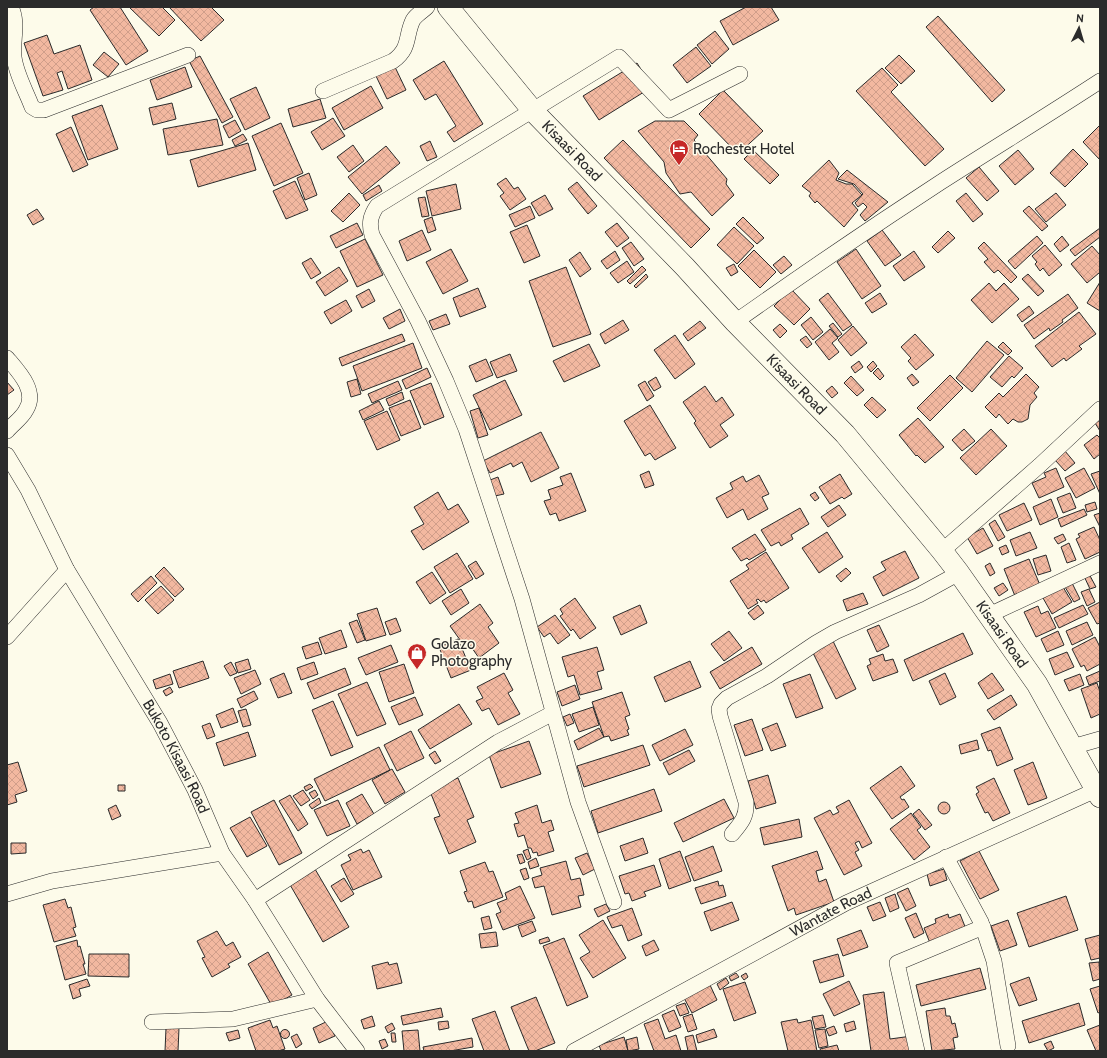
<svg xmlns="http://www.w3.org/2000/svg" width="1107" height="1058" font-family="Cabin,sans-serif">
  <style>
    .building { fill: url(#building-cross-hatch); stroke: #2b2b2b }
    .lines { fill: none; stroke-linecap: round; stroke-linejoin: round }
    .street-casing { stroke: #2b2b2b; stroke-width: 16 }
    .secondary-casing { stroke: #2b2b2b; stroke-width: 22 }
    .street { stroke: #fdfbea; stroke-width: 15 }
    .secondary { stroke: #fdfbea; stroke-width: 21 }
    .labels { text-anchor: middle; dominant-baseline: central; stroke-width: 3; stroke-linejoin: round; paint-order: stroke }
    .poi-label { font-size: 15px; fill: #2b2b2b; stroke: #fdfbea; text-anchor: start }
    .street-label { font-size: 15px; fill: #2b2b2b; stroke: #fdfbea }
  </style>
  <defs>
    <pattern id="building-cross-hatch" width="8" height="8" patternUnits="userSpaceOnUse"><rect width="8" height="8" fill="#f2b8a0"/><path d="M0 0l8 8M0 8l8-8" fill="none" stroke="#d09e8a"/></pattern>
  </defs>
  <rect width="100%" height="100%" fill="#fdfbea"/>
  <path class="building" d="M94 7H120L148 51 126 65 90 10Z
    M129 7H162L175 20 159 36Z
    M169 7H211L224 20 201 41Z
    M746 7H771L779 20 733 45 720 21Z
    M938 16 1005 90 992 102 926 27Z
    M715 31 729 49 712 64 697 45Z
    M47 35 54 54 80 45 92 80 68 89 62 71 57 73 63 90 43 96 24 43Z
    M696 47 711 66 687 83 673 65Z
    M104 52 119 64 108 77 93 65Z
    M899 55 915 71 901 84 885 68Z
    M200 56 233 117 222 123 189 61Z
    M444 61 483 124 454 142 447 132 456 126 436 94 425 100 413 80Z
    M637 63 652 87 599 120 583 96Z
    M185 67 192 87 157 100 150 80Z
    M395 67 406 90 387 99 376 76Z
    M882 68 898 85 891 92 944 149 925 166 856 91Z
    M371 86 383 108 344 130 332 108Z
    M256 87 270 118 245 130 230 99Z
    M723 90 763 131 738 154 699 114Z
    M320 99 326 118 293 127 288 109Z
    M172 103 176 119 153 125 149 108Z
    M102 105 118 149 88 160 72 116Z
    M333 118 345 136 322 150 311 132Z
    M217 119 223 145 168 155 163 129Z
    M235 120 241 131 229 138 223 126Z
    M655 121H684L698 135 694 140 727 179 726 184 734 195 712 216 691 192 680 194 666 173 664 162 638 131Z
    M281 123 303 173 274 186 252 136Z
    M1100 125V160L1083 142Z
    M71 127 88 165 73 172 56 134Z
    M243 134 247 140 235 146 232 140Z
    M623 140 710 229 691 248 604 158Z
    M430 141 437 157 427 161 420 146Z
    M248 143 256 170 198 187 190 160Z
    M353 145 364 161 349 172 337 157Z
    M386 146 400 163 362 194 348 177Z
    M1073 149 1088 164 1065 187 1050 173Z
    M753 150 779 175 770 184 744 159Z
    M1018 150 1034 169 1015 185 999 166Z
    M829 160 839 173 836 180 846 184H852L862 195 852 203 858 210 844 227 817 201 815 203 809 196 811 193 802 186Z
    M979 167 999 191 987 201 966 178Z
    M847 170 888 202 865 221 860 215 867 207 863 203 858 207 855 203 863 194 854 184 838 179Z
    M309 173 317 195 305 200 297 178Z
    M506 178 514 189 518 187 526 199 510 210 500 196 504 193 497 184Z
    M295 181 308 210 286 219 273 191Z
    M577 182 597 206 588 214 568 189Z
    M456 184 461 209 432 216 426 191Z
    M379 185 382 191 366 201 363 195Z
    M349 193 360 205 343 222 331 211Z
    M966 193 983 214 973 222 956 201Z
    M1056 193 1066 205 1046 222 1035 209Z
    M545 195 553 209 539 216 531 203Z
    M425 197 429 216 422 217 418 198Z
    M530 206 535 218 515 227 509 215Z
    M1029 206 1048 226 1042 231 1023 211Z
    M37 209 44 219 33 225 27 215Z
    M432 217 436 230 428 233 424 220Z
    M743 217 764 238 757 244 736 224Z
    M357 223 363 235 336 248 330 236Z
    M617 223 629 238 617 247 605 232Z
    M527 225 540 256 524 263 510 232Z
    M734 227 754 246 737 264 717 245Z
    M1100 228V237L1075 256 1070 250Z
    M422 230 431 250 407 261 399 241Z
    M882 230 901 255 885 266 867 241Z
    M948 231 955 238 938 253 932 247Z
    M1037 236 1043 243 1015 269 1008 261Z
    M1062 236 1069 245 1060 252 1054 244Z
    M365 239 383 275 357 287 340 251Z
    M631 242 644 259 634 266 622 248Z
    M984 242 1017 277 1011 283 998 270 994 273 984 262 988 259 978 248Z
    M1045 245 1062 265 1049 276 1043 268 1040 271 1035 264 1037 262 1032 256Z
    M1092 246 1100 255V274L1099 273 1087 283 1071 264Z
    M451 249 468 281 443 294 426 262Z
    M856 249 881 286 862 299 837 262Z
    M754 250 776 272 760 288 738 266Z
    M615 251 620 260 607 269 601 261Z
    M914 251 925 267 904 281 893 266Z
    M580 252 591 269 580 277 569 260Z
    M784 256 792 265 781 274 773 265Z
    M311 258 321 273 311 279 302 263Z
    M627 261 634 272 618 283 610 273Z
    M734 264 738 272 731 276 726 268Z
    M642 266 646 270 630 284 627 281Z
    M339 267 348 281 325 296 316 282Z
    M566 267 591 334 553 347 529 281Z
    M646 274 648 277 636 288 634 286Z
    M1028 274 1044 291 1038 296 1022 279Z
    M1100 282V311L1087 303Z
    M989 283 996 291 1004 283 1019 299 992 323 971 300Z
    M478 288 486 307 460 317 453 298Z
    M369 289 375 301 362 308 356 296Z
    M791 289 810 309 794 325 774 306Z
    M828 293 852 325 843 331 819 300Z
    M880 293 887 304 872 313 865 303Z
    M1068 294 1078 308 1062 320 1063 322 1050 331 1049 328 1034 339 1024 325Z
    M346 300 352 311 331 324 324 312Z
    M1029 306 1034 313 1022 322 1017 315Z
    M400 309 405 321 389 329 383 318Z
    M1079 312 1096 334 1079 346 1082 349 1066 361 1064 358 1052 367 1035 346Z
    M446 314 450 324 433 330 429 321Z
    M811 317 823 332 813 340 801 325Z
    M623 320 629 330 605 344 600 334Z
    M700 321 706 328 688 341 683 334Z
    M833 323 842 334 838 337 829 326Z
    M780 324 787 331 780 338 773 330Z
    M853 326 867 343 851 356 838 340Z
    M830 329 838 338 832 343 839 352 829 360 815 342Z
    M402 334 405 341 342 366 339 358Z
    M915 334 934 355 916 370 908 361 911 358 901 347Z
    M675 335 695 364 675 379 654 350Z
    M806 336 812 344 807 348 800 340Z
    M987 341 1004 355 972 392 956 378Z
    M1003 342 1012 351 1008 355 998 347Z
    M413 343 422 368 362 391 353 366Z
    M589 344 600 366 564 382 553 361Z
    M510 354 517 371 497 378 490 362Z
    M1009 356 1023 368 1014 378 1012 376 1002 387 990 377Z
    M486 359 493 375 476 382 469 366Z
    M859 361 863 367 855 373 851 367Z
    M873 361 877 366 871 372 867 367Z
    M427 368 431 377 406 389 402 380Z
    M878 368 884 376 880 380 873 373Z
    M912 374 919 382 913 386 907 378Z
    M1026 374 1039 387 1034 393 1037 397 1030 405 1028 419 1022 422H1018L1013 419 1008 424 999 414 996 418 985 407 999 393 1003 397Z
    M950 375 963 388 930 421 917 408Z
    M851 376 864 390 857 396 844 383Z
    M656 377 661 387 654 391 648 382Z
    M357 379 361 394 351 397 347 382Z
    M505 380 522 415 490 430 473 395Z
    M398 381 402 390 372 403 368 394Z
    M645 381 654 396 647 401 638 385Z
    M7 382 14 390 7 395Z
    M431 383 444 417 424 425 410 391Z
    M705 386 716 402 722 397 734 415 720 425 728 436 710 448 694 423 696 421 683 402Z
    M832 386 838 393 832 398 826 391Z
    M402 392 404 399 389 406 386 399Z
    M872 397 886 410 877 418 864 405Z
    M410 400 421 428 401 436 389 408Z
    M379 401 384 410 363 420 359 411Z
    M650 405 676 448 655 460 650 453 645 456 624 421Z
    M479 408 488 435 478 438 470 411Z
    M387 411 400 440 377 450 364 421Z
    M918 418 944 447 925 463 917 455 916 456 899 435Z
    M1100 420V431L1095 423Z
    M964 429 975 441 962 451 952 440Z
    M991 429 1007 446 976 475 960 458Z
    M541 432 559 468 531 482 522 462 513 467 511 463 490 473 483 461Z
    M1097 435 1100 438V454L1094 459 1084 445Z
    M1065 451 1075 463 1065 471 1055 460Z
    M1056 468 1064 487 1039 498 1032 483 1046 477 1044 473Z
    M1084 468 1095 488 1076 498 1065 478Z
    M649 471 654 485 645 488 640 475Z
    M1100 471V494L1091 474Z
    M571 473 586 511 559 521 556 513 550 515 544 501 551 499 548 490 563 485 560 477Z
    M840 474 852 494 844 499 842 497 830 504 819 487Z
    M759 475 769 494 762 497 768 509 748 520 743 509 727 518 716 498 733 489 730 483 743 476 746 482Z
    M498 477 504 494 495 496 490 480Z
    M438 492 448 510 458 504 469 522 423 550 411 531 424 524 414 507Z
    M815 492 819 498 815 501 810 495Z
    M1070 493 1076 508 1063 513 1057 498Z
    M1051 499 1058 517 1040 525 1033 507Z
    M1095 502 1097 509 1087 512 1085 505Z
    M1024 503 1032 520 1007 531 999 515Z
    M839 505 846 515 828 527 821 517Z
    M800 508 809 524 791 535 793 539 781 546 779 542 771 546 761 530Z
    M1084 509 1087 515 1061 527 1058 519Z
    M1100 513V527L1094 515Z
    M995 520 1005 537 998 541 989 524Z
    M1094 527 1100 540V552L1085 559 1076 539 1080 537 1078 534Z
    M983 528 993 546 977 554 967 537Z
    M827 532 843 557 819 573 802 548Z
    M1030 532 1037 548 1016 556 1010 540Z
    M755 534 766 550 749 560 747 558 741 561 732 548Z
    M1063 534 1066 540 1058 544 1054 538Z
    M1069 543 1076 560 1067 563 1061 547Z
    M1006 545 1009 552 1002 555 999 548Z
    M905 551 919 578 883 596 873 577 886 570 881 562Z
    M766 552 789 588 766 603 764 600 761 602 758 599 756 600 758 603 748 609 730 581 749 569 746 565Z
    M457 553 473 579 450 593 434 567Z
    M1046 555 1051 571 1038 575 1033 559Z
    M1029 559 1040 585 1015 596 1004 569Z
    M476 561 484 574 476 579 468 566Z
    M990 563 995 573 990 576 985 566Z
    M164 567 184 589 175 597 155 576Z
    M846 568 851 573 841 582 836 576Z
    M432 572 446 593 430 604 416 582Z
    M1088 572 1096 587 1090 589 1083 574Z
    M151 576 157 583 138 602 131 594Z
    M1003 583 1008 590 999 596 994 588Z
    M1072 583 1080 599 1074 602 1065 587Z
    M161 586 174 600 158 614 145 600Z
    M1063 587 1072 602 1052 614 1043 598Z
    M461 589 469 603 451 615 442 601Z
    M1089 589 1095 602 1087 606 1081 592Z
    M863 593 868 604 847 611 843 600Z
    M575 598 596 628 580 639 573 629 571 631 560 616 563 614 560 609Z
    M1100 602V623L1097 624 1088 608Z
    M480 604 493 623 488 627 499 643 479 658 467 641 463 644 450 626Z
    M640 605 647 623 621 635 613 617Z
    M758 605 764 613 754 620 748 613Z
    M1083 605 1088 614 1059 628 1054 618Z
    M1038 606 1041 614 1048 611 1056 628 1036 637 1024 612Z
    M377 608 386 635 366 641 357 614Z
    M555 615 570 635 558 644 550 633 544 637 537 627Z
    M396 618 401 631 390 635 385 622Z
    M357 620 365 640 357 643 349 623Z
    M1087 622 1093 635 1072 645 1066 631Z
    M879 625 889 646 877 652 867 630Z
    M341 630 347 647 325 654 319 638Z
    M729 631 742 648 724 661 711 644Z
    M1058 631 1064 645 1047 652 1041 639Z
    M963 633 973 654 913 681 904 660Z
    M1095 637 1100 647V664L1087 671 1084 665 1081 667 1072 649Z
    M458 639 471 670 451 678 439 647Z
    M833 641 856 689 836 699 812 651Z
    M318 642 322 654 306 659 302 647Z
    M391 645 398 662 366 675 358 658Z
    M597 647 604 670 597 672 602 689 580 695 574 675 568 677 562 657Z
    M752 647 762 664 720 689 710 672Z
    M1067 652 1074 667 1055 675 1049 659Z
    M883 654 885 661 893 659 898 672 873 681 867 666 871 664 869 659Z
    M248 659 251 669 238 673 235 663Z
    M203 661 209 678 179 688 173 671Z
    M690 661 701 687 665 702 654 677Z
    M231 662 237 673 230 676 224 666Z
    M314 662 318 674 301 680 297 668Z
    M404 664 414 693 389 702 379 672Z
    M345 668 351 684 314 699 307 683Z
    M255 670 261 684 241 694 234 678Z
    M1100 671V681L1089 685 1086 677Z
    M284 673 292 693 278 698 270 679Z
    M504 673 513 690 508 693 520 714 498 725 489 708 482 711 476 701 483 698 477 687Z
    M945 673 956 697 940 705 929 681Z
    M992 673 1004 690 988 699 978 683Z
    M170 674 173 684 156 689 153 680Z
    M810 674 823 708 796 718 783 684Z
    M1080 674 1084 685 1069 691 1064 680Z
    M367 682 386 724 357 736 338 694Z
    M1097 683 1100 692V714L1091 718 1081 689Z
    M575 685 580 699 562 706 557 692Z
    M170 687 173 692 166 696 163 691Z
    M254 691 258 699 241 708 237 699Z
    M622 692 630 715 625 717 629 729 627 730 629 735 611 741 609 736 604 737 592 702Z
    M1011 695 1017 705 994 720 987 710Z
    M415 697 423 715 399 725 391 707Z
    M333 701 353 747 331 756 312 710Z
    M459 704 472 724 430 749 418 730Z
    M593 707 599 725 579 732 572 714Z
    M233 708 238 722 221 728 216 715Z
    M246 709 251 725 243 727 238 711Z
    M570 714 574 723 567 726 563 717Z
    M752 719 763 750 745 756 734 725Z
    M210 723 215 736 207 739 202 726Z
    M777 723 786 746 771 751 762 729Z
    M1000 727 1013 759 997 766 991 750 988 751 981 734Z
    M599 728 604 737 578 750 574 741Z
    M685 729 693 745 660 761 652 745Z
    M411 731 424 758 397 771 384 745Z
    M248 732 256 756 224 766 216 743Z
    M977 740 979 749 961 754 959 745Z
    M529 741 541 774 501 788 489 755Z
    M643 745 650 765 584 787 577 766Z
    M379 747 390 770 325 801 314 779Z
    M689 750 695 761 669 775 663 763Z
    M435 751 441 761 435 764 429 755Z
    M18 762 27 791 15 795 17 802 7 805V765Z
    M1033 762 1047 798 1028 805 1014 770Z
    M901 766 915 786 900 797 902 800 904 799 909 807 892 819 870 788Z
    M392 769 405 792 385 804 372 780Z
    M768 775 776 803 756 809 748 781Z
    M458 778 474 817 467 820 476 842 449 854 434 818 440 816 429 789Z
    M994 778 1010 813 993 821 988 812 985 813 976 794 979 792 976 787Z
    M310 784 313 787 306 791 304 787Z
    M118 785H125V791H118Z
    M654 789 662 811 598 833 591 811Z
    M303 790 310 800 301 806 293 796Z
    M315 790 318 795 313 799 309 793Z
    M362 794 374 814 357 824 346 803Z
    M290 795 308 824 298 831 279 801Z
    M319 798 321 803 312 809 309 805Z
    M724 799 734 818 683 842 674 823Z
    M274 800 302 853 279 865 251 812Z
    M338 800 350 826 327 836 314 810Z
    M849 800 872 843 862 848 859 841 855 843 859 850 855 852 862 866 844 875 814 818 830 810 833 815 839 812 836 807Z
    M938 808a6 6 0 1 1 12 0a6 6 0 1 1-12 0Z
    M116 805 121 816 112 820 108 809Z
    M537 805 542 823 551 820 554 830 548 832 554 851 538 856 537 852 533 853 531 848H528L524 835 518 837 514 824 519 823 515 813Z
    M919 809 932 825 925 830 913 814Z
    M911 813 921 827 917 830 930 847 914 860 890 829Z
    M250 817 267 846 247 857 230 828Z
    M799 819 802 837 764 845 760 828Z
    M643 838 648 853 625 861 620 846Z
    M11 843H26V853L11 854Z
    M713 846 722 871 694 881 685 857Z
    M361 849 363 853 369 850 382 877 353 890 341 865 351 860 348 855Z
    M528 849 531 858 527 860 523 851Z
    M680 851 691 881 669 889 659 859Z
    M817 851 823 869 816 871 819 882 826 879 834 902 796 915 794 908 788 911 772 866Z
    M979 851 999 890 980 899 960 861Z
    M587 853 595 869 583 875 575 858Z
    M522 854 525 862 520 864 517 855Z
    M536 858 539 866 530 869 528 862Z
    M566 861 571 880 580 878 584 895 578 896 581 907 552 915 544 886 535 888 532 878 542 875 540 868Z
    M485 862 489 872 493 871 503 897 474 908 472 901 468 902 464 892 467 891 460 871Z
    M654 865 661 886 644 892 646 896 632 901 629 893 625 894 619 876Z
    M526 868 529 878 524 880 520 870Z
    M315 869 349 927 323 942 289 883Z
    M944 869 947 880 930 886 927 874Z
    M344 878 354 894 341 902 331 886Z
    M718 881 719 886 723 885 726 896 701 904 695 888Z
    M520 886 535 918 503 930 496 914 501 912 497 903 507 899 505 893Z
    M908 888 916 906 906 911 897 893Z
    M895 894 899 908 890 912 885 898Z
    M1066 896 1078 930 1029 947 1017 913Z
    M65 899 68 908 71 907 76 927 73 928 76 936 54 942 43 905Z
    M732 902 739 920 711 931 704 912Z
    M880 902 886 916 873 921 867 907Z
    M606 904 610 911 598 917 594 909Z
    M632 908 642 935 628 941 622 925 612 928 607 917Z
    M916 913 924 933 914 938 905 918Z
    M948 914 949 918 960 914 966 929 930 943 924 928 936 923 935 919Z
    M489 916 492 928 484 930 481 918Z
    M603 920 626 958 593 978 580 958 590 952 579 935Z
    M1008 920 1017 945 1000 951 991 926Z
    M532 921 536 931 522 937 518 926Z
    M861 930 868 947 843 956 837 939Z
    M217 931 226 946 233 942 241 957 228 964 230 967 212 977 202 958 205 957 197 941Z
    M496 932 498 946 481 948 479 934Z
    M1100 935V958L1091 960 1085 939Z
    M548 937 550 941 540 944 539 940Z
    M564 938 588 997 567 1006 543 946Z
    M77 940 78 947 80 946 85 964H83L86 974 65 980 56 946Z
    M654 940 659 950 646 956 642 946Z
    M268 952 292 995 272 1006 248 964Z
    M89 954H129V977L88 976Z
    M838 954 844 976 820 983 813 961Z
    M388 962 389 965 397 963 402 983 377 989 372 966Z
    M1099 962 1100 979 1093 981 1089 963Z
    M980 968 986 989 921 1006 916 985Z
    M736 973 739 977 731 981 729 977Z
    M746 973 748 977 744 980 741 976Z
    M1029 977 1037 1000 1019 1006 1010 984Z
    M726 978 729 983 720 990 717 984Z
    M87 979 90 986 79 989 81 996 73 999 69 985Z
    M849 981 860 1004 834 1016 823 994Z
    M745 982 756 1013 734 1021 723 989Z
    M710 985 717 1000 692 1013 684 998Z
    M1100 986V1012L1098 1013 1090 989Z
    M884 992 890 1039 912 1036 914 1051H871L863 995Z
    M536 997 555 1043 535 1051H529L511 1007Z
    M685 1003 689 1013 680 1016 676 1006Z
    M1079 1003 1085 1025 1029 1043 1022 1021Z
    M441 1008 443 1017 403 1025 401 1016Z
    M945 1008 946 1016H950L952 1024 955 1023 958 1037 953 1038 955 1049 932 1051 926 1011Z
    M674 1010 681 1027 669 1032 662 1015Z
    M495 1011 510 1051H484L472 1019Z
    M692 1014 697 1029 688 1032 683 1017Z
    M823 1015 826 1027 815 1029 812 1017Z
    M372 1016 375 1026 364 1029 361 1020Z
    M658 1019 665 1039 676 1035 681 1051H654L644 1024Z
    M797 1019 798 1023 811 1020 817 1051H788L781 1022Z
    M270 1020 273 1028 277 1026 285 1049 278 1051H256L248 1028Z
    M328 1021 335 1036 319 1043 313 1028Z
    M448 1021 449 1028 439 1030 438 1022Z
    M854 1021 856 1029 846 1032 844 1024Z
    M392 1023 395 1029 388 1033 385 1027Z
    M1100 1025V1050L1096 1051 1087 1030Z
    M834 1026 837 1033 829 1036 826 1029Z
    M166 1028H179L178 1051H165Z
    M714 1029 717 1037 698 1043 696 1035Z
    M825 1029 828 1046 819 1048 815 1030Z
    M280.5 1034a4.5 4.5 0 1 1 9 0a4.5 4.5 0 1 1-9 0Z
    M238 1030 240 1038 229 1041 226 1033Z
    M418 1030 420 1051H404L402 1031Z
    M391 1033H395L396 1042H392Z
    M297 1034 302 1044 296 1048 291 1037Z
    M693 1035 697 1051H688L685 1037Z
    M624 1037 628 1051H601L599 1045Z
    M637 1037 639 1049 628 1051 626 1040Z
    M472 1038 473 1047 450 1051H424L423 1047Z
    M385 1039 388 1046 382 1049 379 1041Z
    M1051 1041 1054 1048 1048 1051 1044 1044Z
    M837 1045 839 1051H821L820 1049Z"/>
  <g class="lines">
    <g class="street-casing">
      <g id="street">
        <path d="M11 7C19 24 12 40 14 57 16 74 26 91 32 107L37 110H44L188 55"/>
        <path d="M323 91 393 61C411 48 405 36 413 20 416 15 423 11 427 7"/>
        <path d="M735 322C803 274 872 227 941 182 994 148 1048 115 1100 81"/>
        <path d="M7 358C18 371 38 391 26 410 22 418 13 424 7 431"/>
        <path id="s1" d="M7 455 28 490 67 570 160 723 195 790 222 853 255 900 317 999 357 1051"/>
        <path d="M942 551 1039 466 1100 409"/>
        <path d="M989 615 1100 563"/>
        <path d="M7 637 67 570"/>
        <path d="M1072 747 1100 739"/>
        <path d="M732 834C741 823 747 817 746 802L720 716 719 709 721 704 727 698 767 676 816 643 835 632 919 595 959 573"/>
        <path d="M946 857 981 922 994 961 1008 1046"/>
        <path d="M7 894 52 881 222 853"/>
        <path d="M255 900 498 742 553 713"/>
        <path d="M614 902 578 802 522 599 466 429 446 381 418 321 372 235C369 224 370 216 377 206L619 57 669 110 740 74"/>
        <path d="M152 1022 233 1019 317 999"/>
        <path id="s2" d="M574 1051 846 903 1096 790"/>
        <path d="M917 1051 897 963 983 927"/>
      </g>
    </g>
    <g class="secondary-casing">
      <g id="secondary">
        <path id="s3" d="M448 7 533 111 685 267 735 322 845 434 942 551 959 573 1037 684 1100 797"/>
      </g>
    </g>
    <use href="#street" class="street"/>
    <use href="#secondary" class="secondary"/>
  </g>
  <defs>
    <g id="hotel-pin" transform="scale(1)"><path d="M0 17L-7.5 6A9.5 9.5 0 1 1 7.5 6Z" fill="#c62828" stroke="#fdfbea"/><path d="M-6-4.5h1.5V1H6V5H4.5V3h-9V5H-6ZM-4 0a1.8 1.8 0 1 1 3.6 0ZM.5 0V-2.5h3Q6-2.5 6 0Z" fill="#fff"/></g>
    <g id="shop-pin" transform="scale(1)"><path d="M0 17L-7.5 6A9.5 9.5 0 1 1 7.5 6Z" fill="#c62828" stroke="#fdfbea"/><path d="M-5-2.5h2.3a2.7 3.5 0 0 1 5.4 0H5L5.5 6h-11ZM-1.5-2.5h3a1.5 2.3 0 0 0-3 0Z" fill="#fff"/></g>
  </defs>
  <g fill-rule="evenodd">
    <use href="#hotel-pin" x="679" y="149"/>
    <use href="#shop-pin" x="417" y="653"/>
  </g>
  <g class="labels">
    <g class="poi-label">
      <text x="693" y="149">Rochester Hotel</text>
      <text x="431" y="644">Golazo<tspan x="431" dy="17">Photography</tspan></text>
    </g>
    <g class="street-label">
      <text stroke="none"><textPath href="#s3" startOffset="190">Kisaasi Road</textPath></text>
      <text stroke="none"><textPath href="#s3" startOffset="514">Kisaasi Road</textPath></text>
      <text stroke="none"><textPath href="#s3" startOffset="838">Kisaasi Road</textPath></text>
      <text stroke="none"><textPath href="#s1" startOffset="346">Bukoto Kisaasi Road</textPath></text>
      <text stroke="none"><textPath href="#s2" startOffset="292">Wantate Road</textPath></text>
    </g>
  </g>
  <rect width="1107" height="1058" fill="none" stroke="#2b2b2b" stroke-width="16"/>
  <g transform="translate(1079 28) rotate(5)" stroke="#fdfbea" stroke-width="3" paint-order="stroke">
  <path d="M0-3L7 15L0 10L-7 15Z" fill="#2b2b2b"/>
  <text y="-6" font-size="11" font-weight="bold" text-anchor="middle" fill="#2b2b2b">N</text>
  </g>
</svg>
